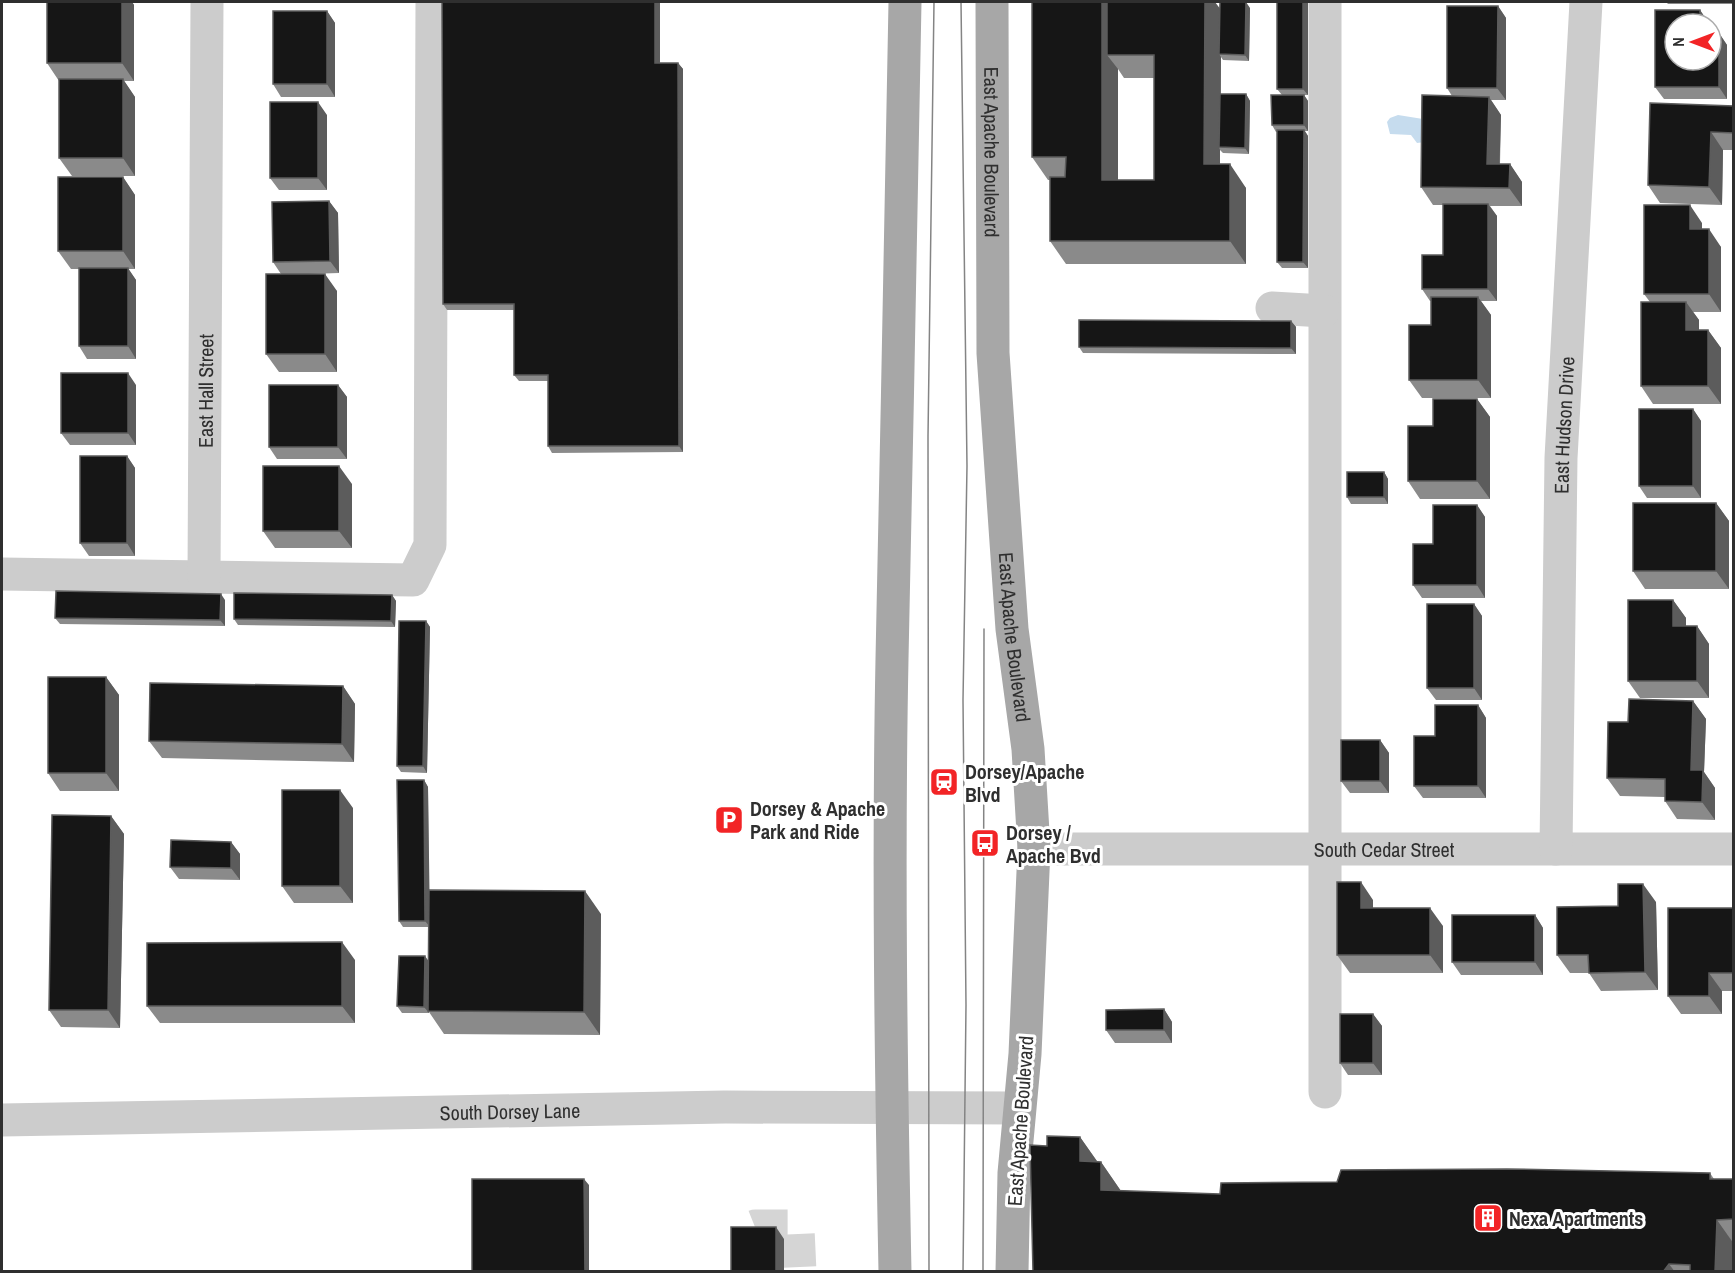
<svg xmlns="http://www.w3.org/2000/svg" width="1735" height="1273" font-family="'Archivo Narrow',sans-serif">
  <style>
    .water { fill: #c6dcee }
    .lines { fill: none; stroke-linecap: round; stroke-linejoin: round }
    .minor-tunnel { stroke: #d5d5d5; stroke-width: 33; stroke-dasharray: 33 16; stroke-linecap: butt }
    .minor { stroke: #ccc; stroke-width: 33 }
    .major { stroke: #a7a7a7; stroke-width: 33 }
    .tram { stroke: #848484; stroke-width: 1.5 }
    .wall { fill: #8a8a8a; fill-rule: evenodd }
    .shaded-wall { fill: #5c5c5c }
    .building { fill: #161616; stroke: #5c5c5c; stroke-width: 1.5 }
    .labels { text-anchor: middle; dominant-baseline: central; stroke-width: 6; stroke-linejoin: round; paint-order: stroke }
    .street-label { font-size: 20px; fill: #2f2f2f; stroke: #fff }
    .poi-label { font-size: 20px; font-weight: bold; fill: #2f2f2f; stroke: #fff; text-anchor: start }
  </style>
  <rect width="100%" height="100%" fill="#fff"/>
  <path class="water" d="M1398 115 1423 119 1425 142 1417 143 1411 135 1390 134 1387 122 1390 118Z"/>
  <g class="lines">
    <path class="minor-tunnel" d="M751 1272 750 1228 755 1226H791L798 1229 800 1272"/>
    <g class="minor">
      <path d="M1325 2V1092"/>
      <path d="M1272 308 1324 311"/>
      <path d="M2 574 413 580 430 545 432 2"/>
      <path id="s1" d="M204 577 207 2"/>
      <path id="s2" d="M1034 849H1734"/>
      <path id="s3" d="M1556 849 1561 458 1586 2"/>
      <path id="s4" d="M2 1120 725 1107 1018 1108"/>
    </g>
    <g class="major">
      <path id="s5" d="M992 2 993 353 1012 629 1028 749 1034 849 1025 1054 1014 1173 1012 1272"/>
      <path d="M895 1272C891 1067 888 863 892 659 896 440 902 221 905 2"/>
    </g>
    <path class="tram" d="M961 2 967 466 963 700 966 1005 963 1272
      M929 1272 928 436 934 2
      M983 1272 984 629"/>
  </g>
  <path class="wall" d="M47 2H132L134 5V81H124L135 97V176H72L59 158V81L47 63Z
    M660 2V63H678L683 69V452L552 453 548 446V381H519L514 375V310H447L443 304Z
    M1032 2 1220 8H1250L1249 61 1223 60 1221 57V94H1246L1250 101 1249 154 1223 153 1220 150V164L1246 188V264H1066L1050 241V180H1048L1032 157ZM1118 69 1124 78H1154V180H1118Z
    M1308 2V95H1304L1308 101V131H1305L1308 136V268H1282L1277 262V132H1276L1272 125 1282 95 1277 89Z
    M1666 2H1734V4H1668Z
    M1498 6 1506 18V100H1491L1501 115 1500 164H1510L1522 182V206H1490L1497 216V301H1481L1491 315V398H1422L1409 380 1431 325V301H1430L1422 289 1443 255V205H1433L1421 187 1452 96 1447 88Z
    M1655 10H1700L1708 22V24H1675V60H1711V33H1719L1727 45V99H1664L1655 87Z
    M327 11 335 23V97H281L273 84Z
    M1734 106V150H1723L1722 205 1660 203 1648 185Z
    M327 115V190H279L270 178Z
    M123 177 135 195V269H128L136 280V359H87L79 346V269H71L58 251Z
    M329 201 338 213 339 273 308 274 337 291V372H279L266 354 281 274 273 262Z
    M1702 223V229L1721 247V312H1693L1699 320V330H1708L1721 348V404H1653L1641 386 1650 302 1644 294Z
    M1291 321 1296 327V354L1083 353 1079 347Z
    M136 385V445H70L61 433Z
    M338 385 347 397V459H277L269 447Z
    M1477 399 1490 417V499H1420L1408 481 1433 426Z
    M1693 409 1701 421V498H1647L1639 486Z
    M127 456 135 468V556H89L80 543Z
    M1384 472 1388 479V504H1351L1347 497Z
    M352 484V548H275L263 531Z
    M1716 503 1729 521V589H1645L1633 571Z
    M1477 505 1485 517V598H1422L1413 585 1433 544Z
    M392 595 396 601 395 627 238 625 234 619Z
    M225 600V626L60 624 55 618Z
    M1673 600 1686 618V626H1697L1709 644V698H1640L1628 681Z
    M1474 604 1482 616V700H1436L1427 688Z
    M426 621 430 627 427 773 401 772 397 766Z
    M106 677 119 695V791H60L48 773Z
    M343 686 355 704 354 762 162 758 149 741Z
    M1693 701 1706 719 1704 772 1715 788V820L1677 819 1665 801V797L1620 796 1607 778 1628 722Z
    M1478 705 1486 718V798H1423L1414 786Z
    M1380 740 1389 753V793H1350L1341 781Z
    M424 780 428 787 429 890 601 914 600 1035 444 1034 429 1012V1013H402L397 1006 428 961 429 927H403L399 921Z
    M353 808V903H294L282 886Z
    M111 816 124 834 120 1028 61 1027 49 1010Z
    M231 842 240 854V880L179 879 170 867Z
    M1373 900V908L1443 926V973H1350L1337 955Z
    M1656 902 1658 990 1601 991 1589 973H1570L1557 955 1618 906Z
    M1734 908V991H1722V1014H1681L1668 996Z
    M1535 915 1543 928V975H1461L1452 962Z
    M355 960V1023H160L147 1006Z
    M1164 1009 1172 1022V1043H1115L1106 1030Z
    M1373 1014 1382 1026V1075H1348L1340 1063Z
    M1080 1137 1097 1161 1101 1162 1121 1191 1220 1194 1337 1182 1710 1173 1714 1179H1734V1272H1033L1047 1146Z"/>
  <path class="shaded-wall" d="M122 2H132L134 5V81L122 63Z
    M655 2H660V69L655 63Z
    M1102 2H1118L1107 55 1118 69V203L1102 180Z
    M1205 2H1215L1221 10 1219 54 1221 57 1220 147H1219L1220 150V188L1204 164Z
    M1246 2 1250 8 1249 61 1245 55Z
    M1303 2H1308V95L1303 89Z
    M1498 6 1506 18V100L1497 88Z
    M1700 10 1708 22V24H1700Z
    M327 11 335 23V97L327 84Z
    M1719 33 1727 45V99L1719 87Z
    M678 63 683 69V452L679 446Z
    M123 79 135 97V176L123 158Z
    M1246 94 1250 101 1249 154 1245 148Z
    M1304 95 1308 101V131L1304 125Z
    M1489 97 1501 115 1499 182 1487 164Z
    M318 102 327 115V190L318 178Z
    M1304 130 1308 136V268L1303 262Z
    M1711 132 1723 150 1722 205 1709 187Z
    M1230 164 1246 188V264L1230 241Z
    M1510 164 1522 182V206L1509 188Z
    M123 177 135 195V269L123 251Z
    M329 201 338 213 339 273 330 261Z
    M1488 204 1497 216V301L1488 289Z
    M1690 205 1702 223V247L1690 229Z
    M1709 229 1721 247V312L1709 294Z
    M128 268 136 280V359L128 346Z
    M325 274 337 291V372L325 354Z
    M1478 297 1491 315V398L1478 380Z
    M1686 302 1699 320V348L1686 330Z
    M1291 321 1296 327V354L1291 348Z
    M1708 330 1721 348V404L1708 386Z
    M128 373 136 385V445L128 433Z
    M338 385 347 397V459L338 447Z
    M1477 399 1490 417V499L1477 481Z
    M1693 409 1701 421V498L1693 486Z
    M127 456 135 468V556L127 543Z
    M339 466 352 484V548L339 531Z
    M1384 472 1388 479V504L1384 497Z
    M1716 503 1729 521V589L1716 571Z
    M1477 505 1485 517V598L1477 585Z
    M221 594 225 600V626L220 620Z
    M392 595 396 601 395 627 391 621Z
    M1673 600 1686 618V644L1673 626Z
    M1474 604 1482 616V700L1474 688Z
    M426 621 430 627 427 773 423 766Z
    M1697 626 1709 644V698L1697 681Z
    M106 677 119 695V791L106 773Z
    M343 686 355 704 354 762 342 744Z
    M1693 701 1706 719 1704 772 1715 788V820L1702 802 1691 770Z
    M1478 705 1486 718V798L1478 786Z
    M1380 740 1389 753V793L1380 781Z
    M424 780 428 787 430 927 425 921Z
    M340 790 353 808V903L340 886Z
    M111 816 124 834 120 1028 108 1010Z
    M231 842 240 854V880L231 868Z
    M1361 882 1373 900V926L1361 908Z
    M1643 884 1656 902 1658 990 1645 972Z
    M585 891 601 914 600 1035 584 1012Z
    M1430 908 1443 926V973L1430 955Z
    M1535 915 1543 928V975L1535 962Z
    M342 942 355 960V1023L342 1006Z
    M425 956 430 963 429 1013 424 1007Z
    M1709 973 1722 991V1014L1709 996Z
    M1164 1009 1172 1022V1043L1164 1030Z
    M1373 1014 1382 1026V1075L1373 1063Z
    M1080 1137 1101 1167V1162L1123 1194V1222L1080 1161Z
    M584 1179 589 1185V1272H585Z
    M1717 1220 1734 1244V1272H1715Z
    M776 1227 784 1239V1272H776Z
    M1669 1264 1675 1272H1663Z"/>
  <path class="building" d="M47 2H122V63H47Z
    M442 2H655V63H678L679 446H548V375H514V304H443Z
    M1032 2H1102V180H1154V55H1107V2H1205L1204 164H1230V241H1050V177H1065L1066 157H1032Z
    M1220 2H1246L1245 55 1219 54Z
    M1277 2H1303V89H1277Z
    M1447 6H1498L1497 88H1447Z
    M1655 10H1700V24H1675V60H1711V33H1719V87H1655Z
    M273 11H327V84H273Z
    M59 79H123V158H59Z
    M1220 94H1246L1245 148 1219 147Z
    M1271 95H1304V125H1272Z
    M1422 95 1489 97 1487 164H1510L1509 188 1421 187Z
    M270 102H318V178H270Z
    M1650 103 1734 106V133L1711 132 1709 187 1648 185Z
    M1277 130H1304L1303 262H1277Z
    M58 177H123V251H58Z
    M329 201 330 261 273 262 272 202Z
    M1443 204H1488V289H1422V255H1443Z
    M1644 205H1690V229H1709V294H1644Z
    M79 268H128V346H79Z
    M266 274H325V354H266Z
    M1431 297H1478V380H1409V325H1431Z
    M1641 302H1686V330H1708V386H1641Z
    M1079 320 1291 321V348L1079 347Z
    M61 373H128V433H61Z
    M269 385H338V447H269Z
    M1433 399H1477V481H1408V426H1433Z
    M1639 409H1693V486H1639Z
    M80 456H127V543H80Z
    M263 466H339V531H263Z
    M1347 472H1384V497H1347Z
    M1633 503H1716V571H1633Z
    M1433 505H1477V585H1413V544H1433Z
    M56 591 221 594 220 620 55 618Z
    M234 593 392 595 391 621 234 619Z
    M1628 600H1673V626H1697V681H1628Z
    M1427 604H1474V688H1427Z
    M399 621H426L423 766H397Z
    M48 677H106V773H48Z
    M150 683 343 686 342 744 149 741Z
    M1629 699 1693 701 1691 770H1703L1702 802 1665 801V779L1607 778 1608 722H1628Z
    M1435 705H1478V786H1414V736H1435Z
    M1341 740H1380V781H1341Z
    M397 780H424L425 921H399Z
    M282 790H340V886H282Z
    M52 815 111 816 108 1010H49Z
    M171 840 231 842V868L170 867Z
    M1337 882H1361V908H1430V955H1337Z
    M1618 884H1643L1645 972 1589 973 1588 955H1557V907L1618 906Z
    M429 890 585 891 584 1012 428 1011Z
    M1668 908H1734V973H1709V996H1668Z
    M1452 915H1535V962H1452Z
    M342 942V1006H147V943Z
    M399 956H425L424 1007 397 1006Z
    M1164 1009V1030H1106V1010Z
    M1340 1014H1373V1063H1340Z
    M1047 1136 1080 1137V1161L1101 1162V1190L1220 1194 1221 1183 1337 1182 1341 1170 1507 1169 1710 1173V1179H1734V1219L1717 1220 1715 1272H1690V1265L1669 1264 1663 1272H1033L1030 1145 1047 1146Z
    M472 1179H584L585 1272H472Z
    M731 1227H776V1272H731Z"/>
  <defs>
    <g id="station-square" transform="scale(1.5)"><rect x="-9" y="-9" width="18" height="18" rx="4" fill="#f22426" stroke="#fff"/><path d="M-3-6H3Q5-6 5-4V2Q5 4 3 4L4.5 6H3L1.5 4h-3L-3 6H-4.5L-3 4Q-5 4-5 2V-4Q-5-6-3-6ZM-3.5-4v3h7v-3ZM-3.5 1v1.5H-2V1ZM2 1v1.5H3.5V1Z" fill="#fff"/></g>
    <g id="parking-square" transform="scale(1.5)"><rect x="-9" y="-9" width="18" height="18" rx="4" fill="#f22426" stroke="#fff"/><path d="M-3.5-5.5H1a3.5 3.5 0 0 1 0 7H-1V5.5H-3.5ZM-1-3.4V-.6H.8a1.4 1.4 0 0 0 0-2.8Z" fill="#fff"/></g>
    <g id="bus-square" transform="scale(1.5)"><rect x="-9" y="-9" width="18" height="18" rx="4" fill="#f22426" stroke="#fff"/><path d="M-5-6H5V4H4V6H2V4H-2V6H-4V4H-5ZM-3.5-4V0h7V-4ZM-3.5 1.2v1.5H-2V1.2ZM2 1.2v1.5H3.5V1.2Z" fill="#fff"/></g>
    <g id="building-square" transform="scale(1.5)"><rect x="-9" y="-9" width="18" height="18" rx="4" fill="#f22426" stroke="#fff"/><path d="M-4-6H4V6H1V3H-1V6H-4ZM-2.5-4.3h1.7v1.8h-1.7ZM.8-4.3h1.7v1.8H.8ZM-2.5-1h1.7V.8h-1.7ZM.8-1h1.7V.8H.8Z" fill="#fff"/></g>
  </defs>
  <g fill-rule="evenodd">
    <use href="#station-square" x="944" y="782"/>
    <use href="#parking-square" x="729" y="820"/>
    <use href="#bus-square" x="985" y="843"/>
    <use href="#building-square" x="1488" y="1218"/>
  </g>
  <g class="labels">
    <g class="street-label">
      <text stroke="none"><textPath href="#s5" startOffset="150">East Apache Boulevard</textPath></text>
      <text stroke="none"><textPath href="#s1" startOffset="186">East Hall Street</textPath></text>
      <text stroke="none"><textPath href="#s3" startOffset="424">East Hudson Drive</textPath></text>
      <text stroke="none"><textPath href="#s5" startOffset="636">East Apache Boulevard</textPath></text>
      <text stroke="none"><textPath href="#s2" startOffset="350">South Cedar Street</textPath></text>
      <text stroke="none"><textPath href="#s4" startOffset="508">South Dorsey Lane</textPath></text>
      <text transform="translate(1020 1121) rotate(-86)">East Apache Boulevard</text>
    </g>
    <g class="poi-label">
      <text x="965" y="771">Dorsey/Apache<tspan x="965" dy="23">Blvd</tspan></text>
      <text x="750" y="808">Dorsey &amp; Apache<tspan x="750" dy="23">Park and Ride</tspan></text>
      <text x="1006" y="832">Dorsey /<tspan x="1006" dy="23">Apache Bvd</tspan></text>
      <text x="1509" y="1218">Nexa Apartments</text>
    </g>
  </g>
  <rect width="1735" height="1273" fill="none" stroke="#2f2f2f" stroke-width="6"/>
  <g transform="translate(1693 42) rotate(270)"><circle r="28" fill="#ffffff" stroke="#acacac" stroke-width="1.5"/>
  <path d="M0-4.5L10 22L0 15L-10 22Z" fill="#f22426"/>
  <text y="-9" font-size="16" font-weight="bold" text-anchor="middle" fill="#2f2f2f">N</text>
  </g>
</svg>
